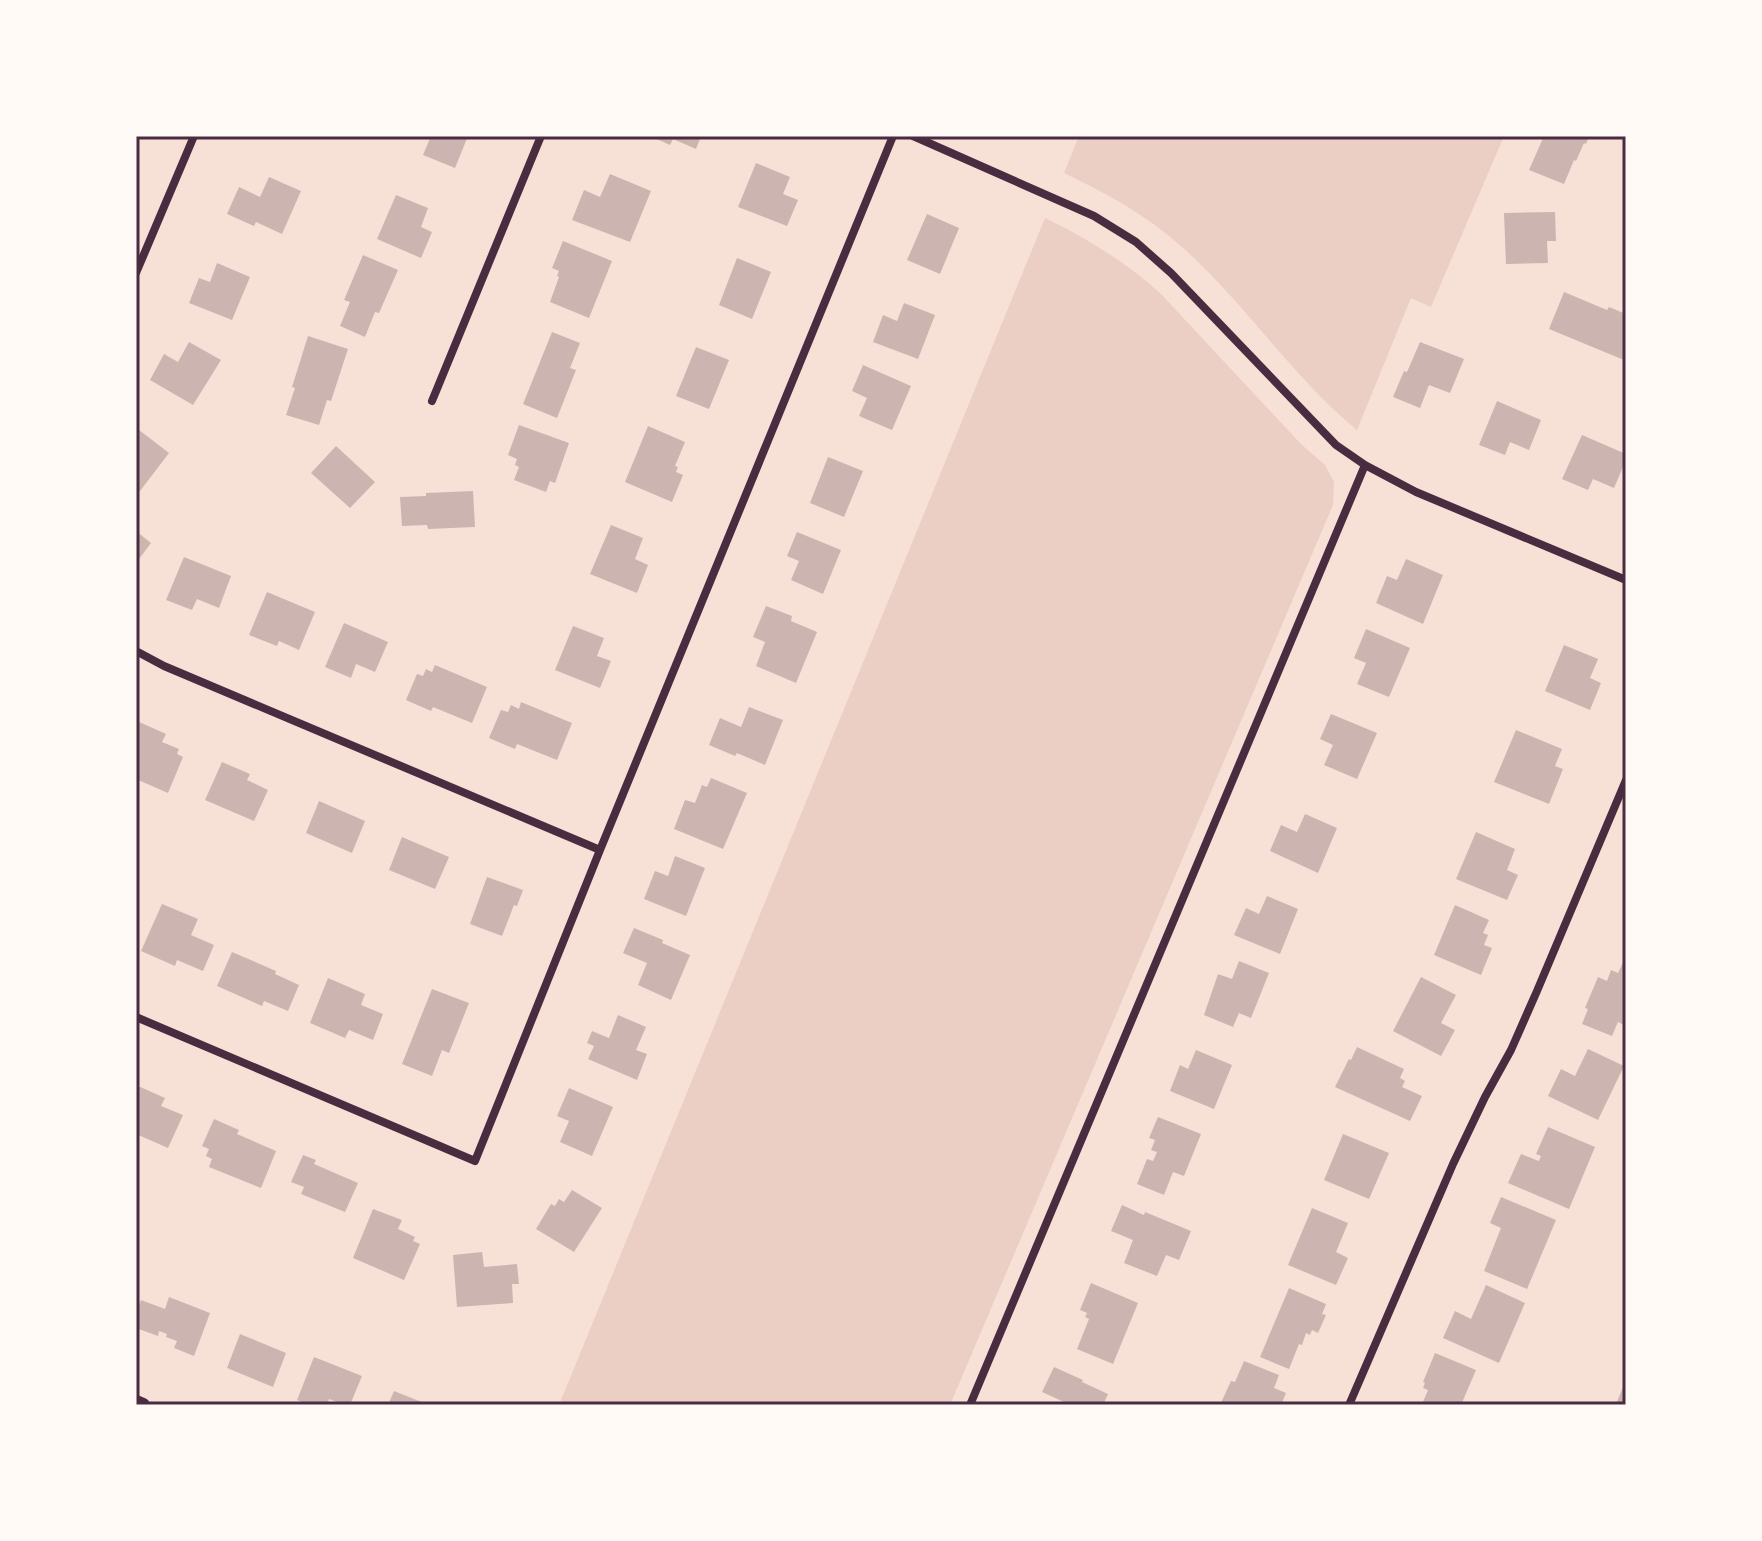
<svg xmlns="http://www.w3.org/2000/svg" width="1762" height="1541" font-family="Montserrat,sans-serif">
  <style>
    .green { fill: #ebcfc5 }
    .building { fill: #ccb4b1 }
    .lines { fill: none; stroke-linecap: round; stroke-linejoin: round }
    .minor { stroke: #4a2c40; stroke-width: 8 }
    .tertiary { stroke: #4a2c40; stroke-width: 14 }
    .neatline { fill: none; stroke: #4a2c40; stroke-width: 3 }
  </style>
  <rect width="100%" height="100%" fill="#f7e1d7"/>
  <path class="green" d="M1079 136H1504L1431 307 1411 298 1357 430C1292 377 1246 304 1183 248 1148 216 1106 193 1064 173Z
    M1045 218C1088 239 1126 262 1161 294L1301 444 1325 465 1334 482 1333 505 950 1405H559Z"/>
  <path class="building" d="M431 136H468L455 168 423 155Z
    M650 136H701L696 149 673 139 670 145Z
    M1544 136H1589L1586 144 1584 143 1576 161 1574 160 1564 184 1529 170Z
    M756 163 790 177 783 194 798 200 787 226 738 207Z
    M610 174 651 191 630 242 572 220 584 190 600 197Z
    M269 177 301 191 282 234 256 222 254 226 227 214 239 187 260 197Z
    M396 195 428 208 421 227 432 232 421 258 377 239Z
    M1555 212 1556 241H1547L1548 263 1506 264 1504 213Z
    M927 214 959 228 940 274 907 260Z
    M563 241 612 261 589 318 550 302 559 277 557 276 559 271 552 268Z
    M363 255 398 270 379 313 375 312 365 337 340 326 350 302 344 300Z
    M737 258 771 272 752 319 719 305Z
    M217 263 250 277 232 320 189 303 199 278 210 282Z
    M1564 292 1607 310 1609 307 1626 314V355L1624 360 1549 329Z
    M904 303 935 315 918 359 873 342 883 315 897 321Z
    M552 332 580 343 570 368 576 370 557 418 523 404Z
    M308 336 348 349 331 401 327 400 319 425 286 415 295 388 292 387Z
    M189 342 221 360 193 405 150 380 164 354 178 362Z
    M1420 342 1464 359 1450 393 1429 385 1420 408 1393 397 1404 371 1407 372Z
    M696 347 729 360 709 409 676 396Z
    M863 365 911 386 892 430 859 416 867 398 852 391Z
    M1497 401 1541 420 1529 450 1510 442 1505 455 1479 445Z
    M519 425 569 443 555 483 550 481 546 492 514 480 519 467 515 465 517 459 508 455Z
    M648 426 685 442 675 466 678 467 676 472 683 475 672 502 625 482Z
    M139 430 169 453 140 491 136 489V434Z
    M1582 435 1626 454V460L1614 488 1593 479 1588 490 1562 479Z
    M336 446 375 482 350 508 311 473Z
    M828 457 863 471 844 517 810 503Z
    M473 491 475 527 428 529 427 525 402 526 400 497 426 496V493Z
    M611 525 643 538 635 559 648 565 637 593 590 574Z
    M136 531 151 543 136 563Z
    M797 532 841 550 823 594 791 580 799 561 787 556Z
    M184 557 231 576 219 608 197 599 192 610 166 600Z
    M1406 559 1443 575 1423 624 1376 603 1387 576 1397 580Z
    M267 592 315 612 299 650 279 641 277 646 249 635Z
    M766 606 792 616 791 621 817 632 796 683 756 666 765 642 753 637Z
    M344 623 388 642 375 672 356 664 351 678 325 667Z
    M573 626 604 638 597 656 611 661 600 688 555 670Z
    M1366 629 1410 648 1389 697 1357 684 1366 663 1354 658Z
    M1564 645 1598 659 1590 678 1601 683 1590 710 1545 691Z
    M435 665 487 687 472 723 433 707 431 711 406 700 417 674 423 676 426 669 432 672Z
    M521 702 572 723 557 760 517 744 515 749 489 738 501 710 508 712 511 705 519 709Z
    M749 707 783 720 765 765 737 753 735 756 709 745 720 718 741 727Z
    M1331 714 1377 733 1357 779 1324 765 1333 745 1320 739Z
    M137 721 166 734 162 742 179 749 177 754 183 757 168 793 136 779Z
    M1516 730 1562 749 1555 766 1563 769 1549 804 1494 782Z
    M222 762 250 774 247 780 268 790 254 821 205 800Z
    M711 778 747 793 723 849 674 829 685 800 695 803 702 785 707 787Z
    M319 801 365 821 352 853 306 833Z
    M1305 814 1337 828 1318 873 1270 851 1281 825 1297 832Z
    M1476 832 1515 849 1507 870 1518 875 1507 900 1456 879Z
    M402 837 449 857 435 889 389 870Z
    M675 856 705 868 686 916 644 899 655 871 668 876Z
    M487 877 523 890 517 906 514 905 502 936 470 924Z
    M1267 896 1298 909 1280 954 1234 935 1246 908 1259 914Z
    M162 904 198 919 191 935 214 945 203 971 177 960 175 966 141 951Z
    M1455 905 1489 920 1483 933 1488 935 1484 945 1492 948 1481 975 1434 955Z
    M634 928 663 940 662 943 690 955 671 1000 638 985 647 963 623 953Z
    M232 952 276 971 275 974 299 985 288 1011 264 1001 262 1006 217 986Z
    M1624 960 1626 961V1026L1618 1022 1612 1036 1582 1024 1588 1009 1585 1008 1598 977 1607 981 1611 970 1618 973Z
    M1239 961 1269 973 1251 1018 1239 1013 1233 1027 1204 1015 1218 974 1232 979Z
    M1421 977 1456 995 1441 1023 1455 1030 1441 1056 1393 1031Z
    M328 978 365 994 361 1005 383 1014 373 1040 349 1030 345 1038 310 1023Z
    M432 989 469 1003 449 1053 442 1050 432 1076 402 1064Z
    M618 1015 646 1027 636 1050 647 1054 637 1080 588 1059 594 1046 587 1043 592 1031 609 1038Z
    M1357 1047 1404 1069 1400 1078 1405 1081 1402 1087 1422 1096 1410 1121 1335 1087 1349 1059 1351 1060Z
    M1588 1049 1624 1066 1598 1120 1548 1096 1561 1069 1575 1076Z
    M1196 1050 1232 1065 1214 1109 1170 1091 1180 1065 1188 1069Z
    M138 1086 165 1098 161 1106 183 1115 168 1148 136 1134V1092Z
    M569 1088 613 1107 592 1156 560 1142 569 1121 557 1116Z
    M1158 1117 1201 1134 1184 1176 1173 1172 1164 1195 1137 1184 1147 1159 1153 1161 1157 1152 1151 1150 1155 1140 1149 1138Z
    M214 1119 239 1130 237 1134 276 1151 261 1188 209 1167 212 1159 206 1156 209 1149 202 1146Z
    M1548 1127 1595 1147 1569 1209 1508 1183 1521 1154 1539 1161 1541 1156 1536 1154Z
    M1343 1134 1389 1153 1369 1199 1324 1180Z
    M303 1155 316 1160 314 1164 358 1183 345 1212 301 1194 304 1187 291 1182Z
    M572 1190 602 1208 574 1252 536 1229 551 1204 555 1206 559 1199 564 1202Z
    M1501 1197 1556 1220 1527 1289 1484 1271 1501 1228 1490 1223Z
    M1122 1205 1144 1215 1145 1212 1191 1231 1179 1260 1166 1255 1157 1276 1124 1263 1133 1240 1111 1231Z
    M1312 1208 1348 1223 1336 1252 1348 1258 1336 1285 1288 1265Z
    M373 1209 402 1220 398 1229 415 1237 413 1241 420 1244 404 1280 353 1258Z
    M482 1252 484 1267 517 1264 519 1284H512L513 1303 457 1307 453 1255Z
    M1091 1283 1138 1303 1113 1364 1077 1349 1089 1319 1085 1317 1087 1313 1080 1310Z
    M1486 1285 1525 1303 1499 1363 1443 1338 1455 1311 1471 1319Z
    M1289 1288 1326 1304 1322 1314 1326 1315 1318 1333 1312 1330 1310 1335 1306 1333 1302 1345 1299 1344 1289 1369 1260 1357Z
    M169 1297 210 1313 194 1356 174 1348 177 1341 166 1337 167 1334 159 1331 158 1336 136 1328V1314L141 1300 165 1309Z
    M240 1334 286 1353 273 1387 227 1368Z
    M1435 1353 1476 1370 1461 1405H1428L1423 1402 1428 1390 1423 1388 1425 1383 1423 1382Z
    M314 1357 362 1376 350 1405H345L329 1399 327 1405H309L297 1400Z
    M1244 1361 1279 1375 1274 1388 1286 1393 1281 1405H1220L1231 1381 1235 1382Z
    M1054 1367 1083 1380 1082 1382 1108 1394 1103 1405H1063L1064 1402 1042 1392Z
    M1626 1380V1405H1619L1616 1404Z
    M394 1391 429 1405H388Z"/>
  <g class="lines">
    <path class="minor" d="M913 136 1094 216 1136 242 1171 273 1336 445 1365 465 1416 492 1626 580
      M136 273 194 136
      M432 401 541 136
      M136 651 164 666 600 850
      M136 1017 475 1161 600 850 893 136
      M970 1405 1365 465
      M1349 1405 1453 1164 1485 1097 1511 1050 1537 991 1626 780"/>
    <path class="tertiary" d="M136 1402 143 1405"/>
  </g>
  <rect width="1762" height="1541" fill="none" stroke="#fffaf5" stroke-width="276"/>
  <rect x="138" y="138" width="1486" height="1265" class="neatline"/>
</svg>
